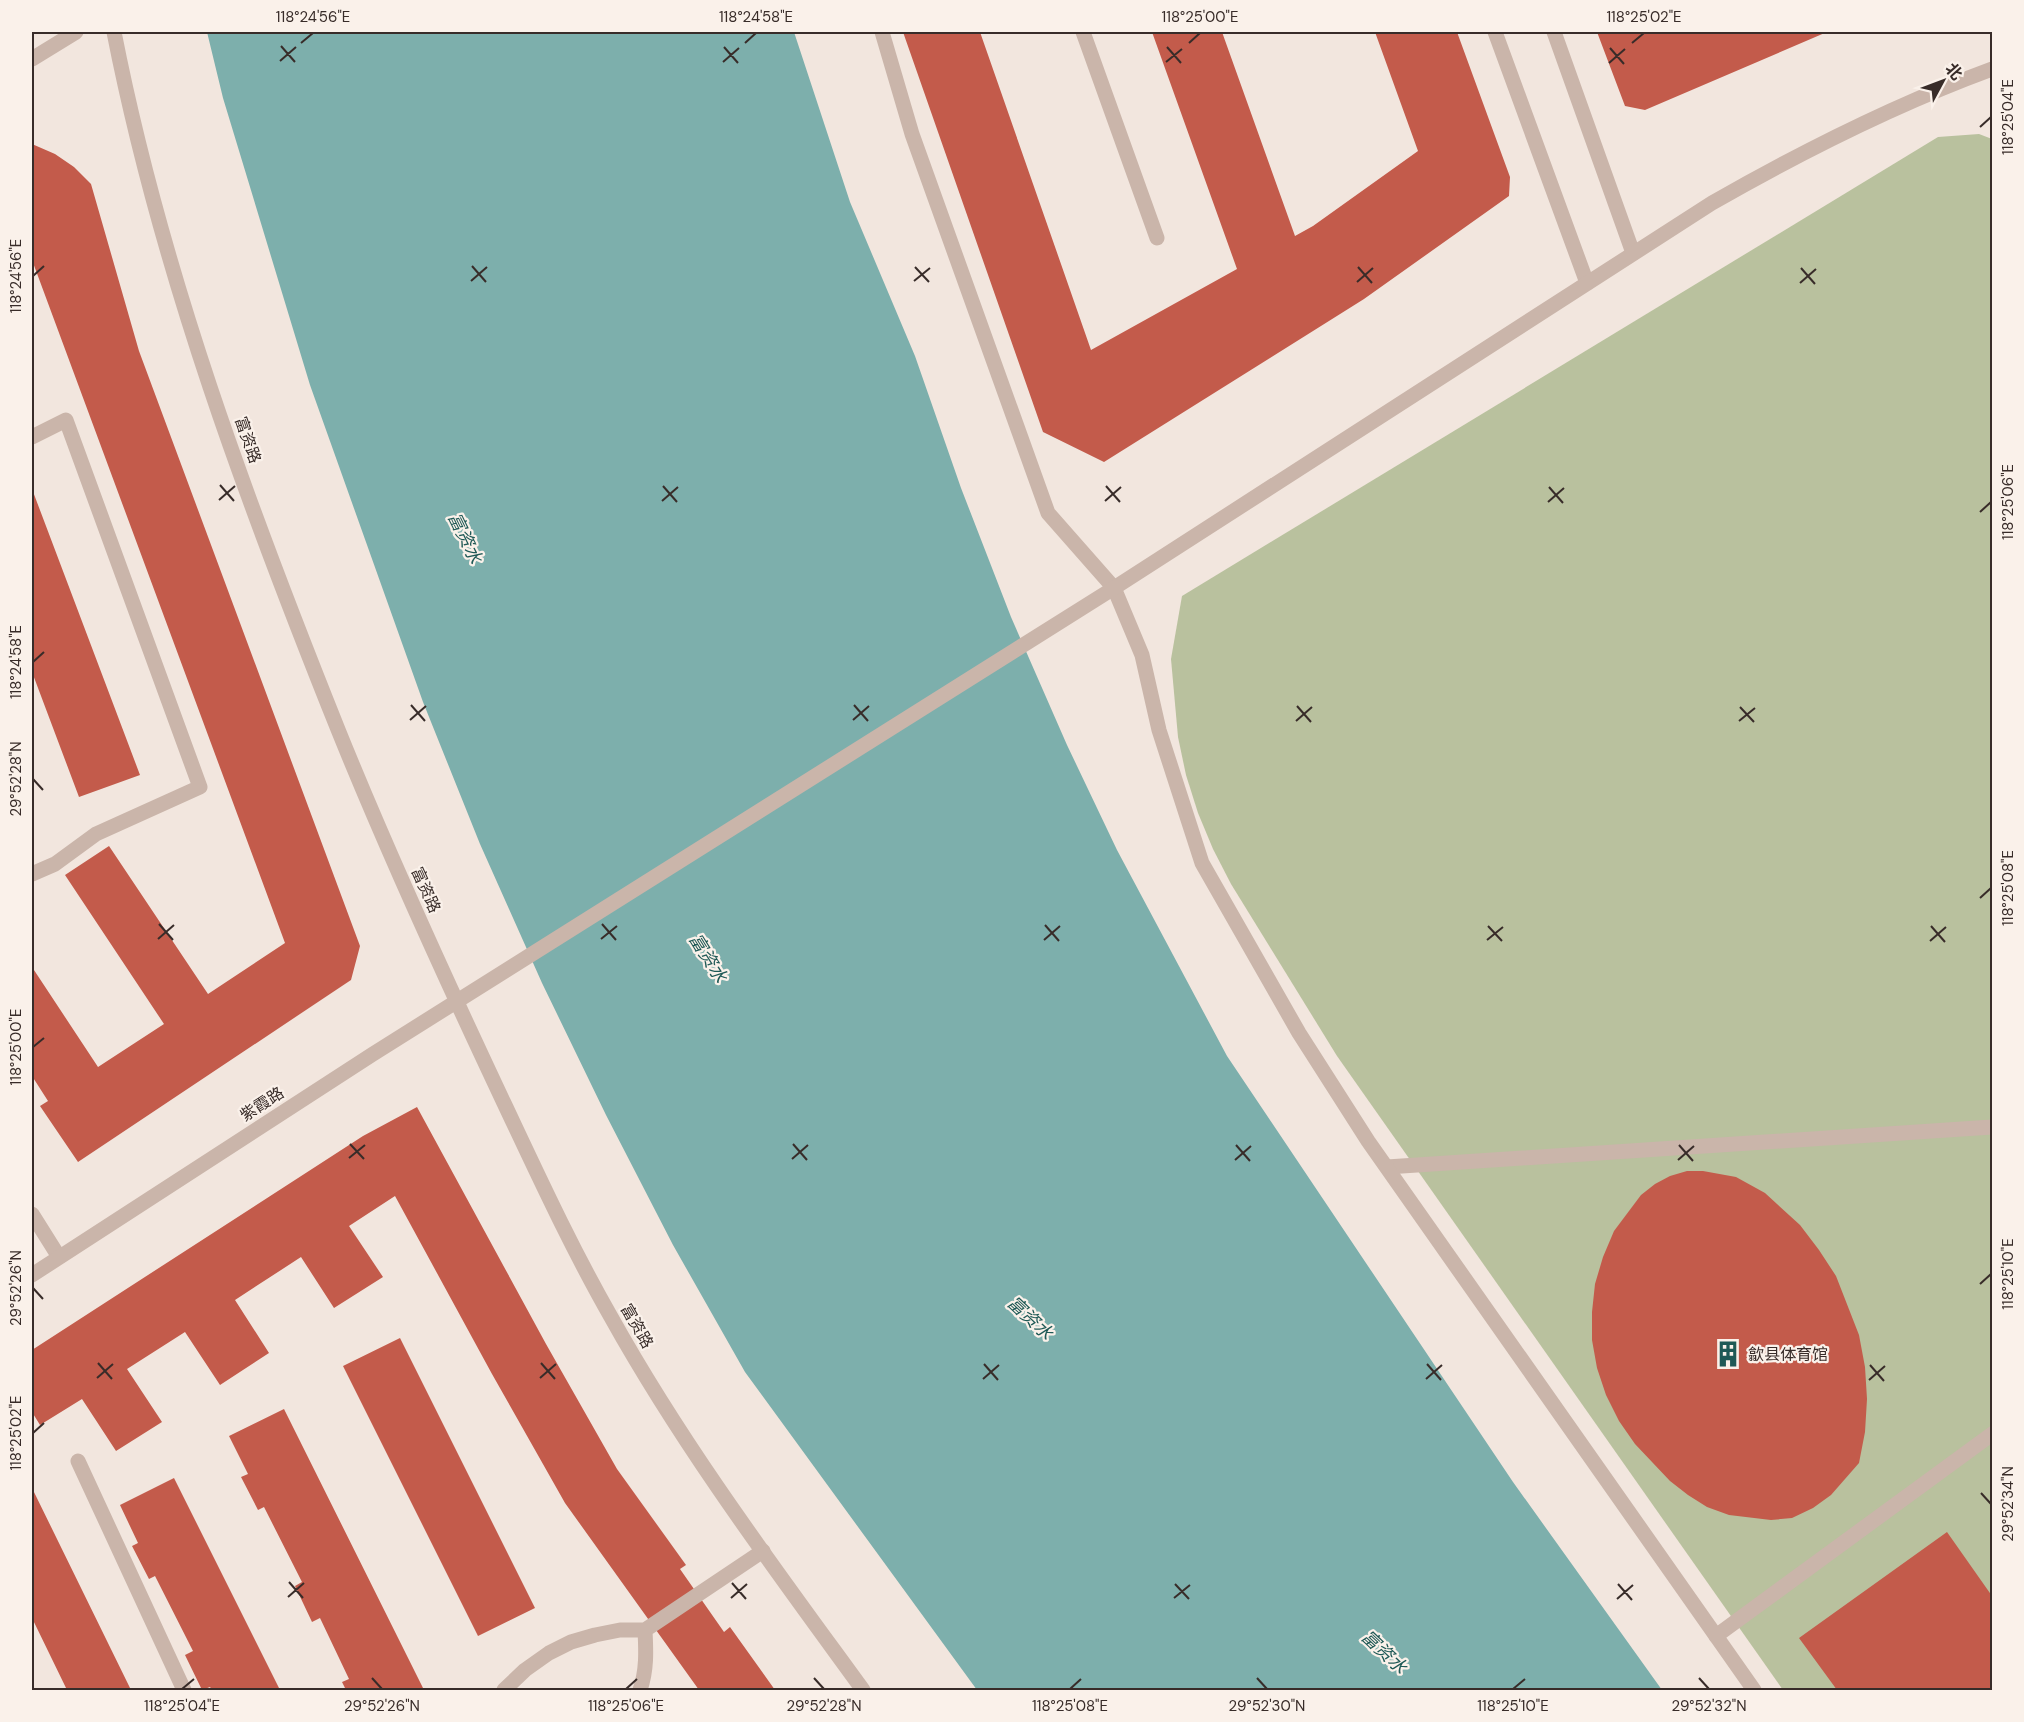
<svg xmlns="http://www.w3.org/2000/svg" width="2024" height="1722" font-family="'DM Sans','Noto Sans SC',sans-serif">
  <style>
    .green { fill: #b9c19e }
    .water { fill: #7dafac }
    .building { fill: #c35b4b }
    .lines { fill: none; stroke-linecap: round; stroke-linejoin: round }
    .service { stroke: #cab5aa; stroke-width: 15 }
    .minor { stroke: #cab5aa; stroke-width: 15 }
    .tertiary { stroke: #cab5aa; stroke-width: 15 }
    .ticks { fill: none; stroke: #382c29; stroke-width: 2 }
    .labels { text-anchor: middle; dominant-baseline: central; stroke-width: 4.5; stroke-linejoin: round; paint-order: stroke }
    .street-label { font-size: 16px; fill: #382c29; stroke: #faf1ea }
    .poi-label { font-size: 16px; fill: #382c29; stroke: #faf1ea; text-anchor: start }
    .water-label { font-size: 18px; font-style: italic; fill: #1f5956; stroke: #faf1ea }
    .neatline { fill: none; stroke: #382c29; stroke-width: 2 }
    .ticks-label { font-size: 15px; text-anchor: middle; fill: #382c29 }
  </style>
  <rect width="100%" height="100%" fill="#f2e6de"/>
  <path class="green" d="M1979 134 1992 139V1690H1783L1337 1056 1231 884 1213 849 1198 813 1186 775 1178 737 1171 659 1182 596 1938 137Z"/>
  <path class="water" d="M207 32H794L850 202 915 356 961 488 1011 617 1067 745 1117 850 1227 1056 1513 1482 1662 1690H977L745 1372 673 1245 606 1115 542 983 480 844 423 702 310 385 223 98Z"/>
  <path class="building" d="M903 32H980L1091 350 1237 269 1152 32H1222L1295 236 1313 226 1418 151 1375 32H1457L1510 177 1509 196 1364 299 1104 462 1043 432Z
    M1597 32H1827L1645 110 1625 106Z
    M32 144 55 154 74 167 91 184 139 351 360 946 351 980 78 1162 40 1106 48 1101 32 1076V967L98 1067 164 1024 65 875 109 846 208 994 285 943 32 260Z
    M32 489 140 775 79 797 32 672Z
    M417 1107 546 1344 617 1469 686 1565 680 1569 724 1632 730 1627 775 1690H699L565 1503 492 1374 395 1196 349 1226 383 1277 334 1308 301 1257 235 1300 269 1353 220 1385 185 1332 127 1369 162 1422 116 1451 82 1399 40 1425 32 1412V1350L363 1136Z
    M1687 1171H1703L1736 1177 1765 1193 1800 1225 1819 1250 1836 1276 1859 1335 1865 1367 1867 1399 1865 1432 1859 1463 1831 1495 1813 1508 1792 1518 1771 1520 1729 1515 1707 1507 1688 1495 1670 1481 1635 1444 1619 1421 1606 1395 1597 1368 1592 1340V1312L1595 1284 1603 1257 1614 1231 1641 1195 1655 1184 1670 1176Z
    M400 1338 535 1608 478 1636 343 1366Z
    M284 1409 424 1690H346L342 1682 349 1679 320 1618 312 1622 295 1586 302 1582 264 1507 258 1510 241 1477 248 1474 229 1436Z
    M174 1478 280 1690H212L210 1687 202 1690 185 1655 193 1651 155 1576 149 1579 132 1546 138 1543 120 1505Z
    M32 1488 131 1690H67L32 1618Z
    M1947 1532 1992 1596V1690H1837L1799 1638Z"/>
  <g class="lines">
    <path class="service" d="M1083 32 1157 238
      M1495 32 1587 283
      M1554 32 1633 253
      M32 437 66 420 200 787 96 834 55 864 32 874
      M1387 1167 1992 1127
      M32 1214 59 1257
      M78 1461 184 1690
      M1716 1636 1992 1434
      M504 1690 525 1670 549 1653 571 1642 595 1635 620 1630H645L763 1551
      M640 1690C647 1670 646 1651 645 1630"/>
    <path class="minor" d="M882 32 912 134 1048 513 1114 588 1142 655 1159 730 1202 863 1299 1033 1368 1141 1754 1690"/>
    <path class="tertiary" d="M114 32C161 272 248 505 339 732 390 858 446 980 504 1103 538 1175 571 1247 611 1317 684 1448 775 1569 863 1690
      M32 59 76 32
      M32 1275 373 1054 1114 588 1712 203C1803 151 1894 105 1992 69"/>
  </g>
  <path class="ticks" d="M301 43 313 33M745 43 756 33M1189 43 1200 33M1632 43 1644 33M281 46 295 62M724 47 738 63M1167 47 1181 63M1610 48 1624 64M280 61 296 47M723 62 739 48M1166 62 1182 49M1609 63 1625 49M1980 127 1991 117M472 266 486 282M915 267 929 282M1358 267 1372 283M1801 268 1815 284M33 276 44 266M471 281 487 267M914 281 930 268M1357 282 1373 268M1800 283 1816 269M220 485 234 501M663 486 677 502M1106 486 1120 502M1549 487 1563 503M219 500 235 486M662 501 678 487M1105 501 1121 487M1548 502 1564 488M1980 512 1991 502M33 662 44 652M411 705 425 721M854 705 868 721M1297 706 1311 722M1740 707 1754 722M410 720 426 706M853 720 869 706M1296 721 1312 707M1739 721 1755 708M33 779 43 790M1980 898 1991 888M159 924 173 940M602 924 616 940M1045 925 1059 941M1488 926 1502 941M1931 926 1945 942M158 939 174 925M601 939 617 926M1044 940 1060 926M1487 940 1503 927M1930 941 1946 927M33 1047 44 1038M350 1144 364 1159M793 1144 807 1160M1236 1145 1250 1161M1679 1145 1693 1161M349 1158 365 1145M792 1159 808 1145M1235 1160 1251 1146M1678 1160 1694 1146M1980 1284 1991 1274M33 1288 43 1299M98 1363 112 1379M541 1363 555 1379M984 1364 998 1380M1427 1364 1441 1380M1870 1365 1884 1381M97 1378 113 1364M540 1378 556 1364M983 1379 999 1365M1426 1379 1442 1365M1869 1380 1885 1366M33 1433 44 1423M1981 1493 1991 1504M289 1582 303 1598M732 1583 746 1599M1175 1584 1189 1599M1618 1584 1632 1600M288 1597 304 1583M731 1598 747 1584M1174 1598 1190 1585M1617 1599 1633 1585M372 1678 382 1689M814 1678 824 1689M1257 1678 1267 1689M1699 1678 1709 1689M182 1689 194 1679M626 1689 637 1679M1070 1689 1081 1679M1513 1689 1525 1679"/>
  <defs>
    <g id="building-bare" transform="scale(2.07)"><path d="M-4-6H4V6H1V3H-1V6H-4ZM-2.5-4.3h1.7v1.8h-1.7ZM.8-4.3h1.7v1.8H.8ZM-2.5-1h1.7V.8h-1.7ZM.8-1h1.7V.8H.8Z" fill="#1f5956" stroke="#faf1ea" stroke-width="2.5" paint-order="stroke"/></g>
  </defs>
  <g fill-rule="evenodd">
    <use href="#building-bare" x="1728" y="1354"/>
  </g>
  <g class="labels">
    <g class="street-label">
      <text transform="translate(248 440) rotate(71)">富资路</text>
      <text transform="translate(426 890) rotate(66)">富资路</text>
      <text transform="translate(262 1104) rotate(-33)">紫霞路</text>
      <text transform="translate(637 1326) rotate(60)">富资路</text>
    </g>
    <g class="poi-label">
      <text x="1748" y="1354">歙县体育馆</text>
    </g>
    <g class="water-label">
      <text transform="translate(465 538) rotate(64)">富资水</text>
      <text transform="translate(708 958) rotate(58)">富资水</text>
      <text transform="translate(1030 1318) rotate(43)">富资水</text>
      <text transform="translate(1384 1652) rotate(43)">富资水</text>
    </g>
  </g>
  <rect width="2024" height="1722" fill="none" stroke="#faf1ea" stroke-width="66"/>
  <g transform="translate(1943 81) rotate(49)" stroke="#faf1ea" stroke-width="4.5" paint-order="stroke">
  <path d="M0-4.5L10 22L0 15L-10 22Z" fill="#382c29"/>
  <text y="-9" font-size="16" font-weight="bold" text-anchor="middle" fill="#382c29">北</text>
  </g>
  <rect x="33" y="33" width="1958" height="1656" class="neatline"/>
  <g class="ticks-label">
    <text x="313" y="22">118°24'56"E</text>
    <text x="756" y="22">118°24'58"E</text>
    <text x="1200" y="22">118°25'00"E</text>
    <text x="1644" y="22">118°25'02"E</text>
    <text transform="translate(2008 117) rotate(-90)" y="5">118°25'04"E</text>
    <text transform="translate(16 276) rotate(-90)" y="5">118°24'56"E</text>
    <text transform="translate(2008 502) rotate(-90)" y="5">118°25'06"E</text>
    <text transform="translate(16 662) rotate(-90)" y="5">118°24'58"E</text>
    <text transform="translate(16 779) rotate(-90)" y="5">29°52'28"N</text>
    <text transform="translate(2008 888) rotate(-90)" y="5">118°25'08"E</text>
    <text transform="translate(16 1047) rotate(-90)" y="5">118°25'00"E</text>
    <text transform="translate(2008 1274) rotate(-90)" y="5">118°25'10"E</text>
    <text transform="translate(16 1288) rotate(-90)" y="5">29°52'26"N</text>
    <text transform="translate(16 1433) rotate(-90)" y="5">118°25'02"E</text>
    <text transform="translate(2008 1504) rotate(-90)" y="5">29°52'34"N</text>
    <text x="182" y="1711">118°25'04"E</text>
    <text x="382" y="1711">29°52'26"N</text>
    <text x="626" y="1711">118°25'06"E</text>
    <text x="824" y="1711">29°52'28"N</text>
    <text x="1070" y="1711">118°25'08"E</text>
    <text x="1267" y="1711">29°52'30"N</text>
    <text x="1513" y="1711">118°25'10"E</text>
    <text x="1709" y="1711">29°52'32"N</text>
  </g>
</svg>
